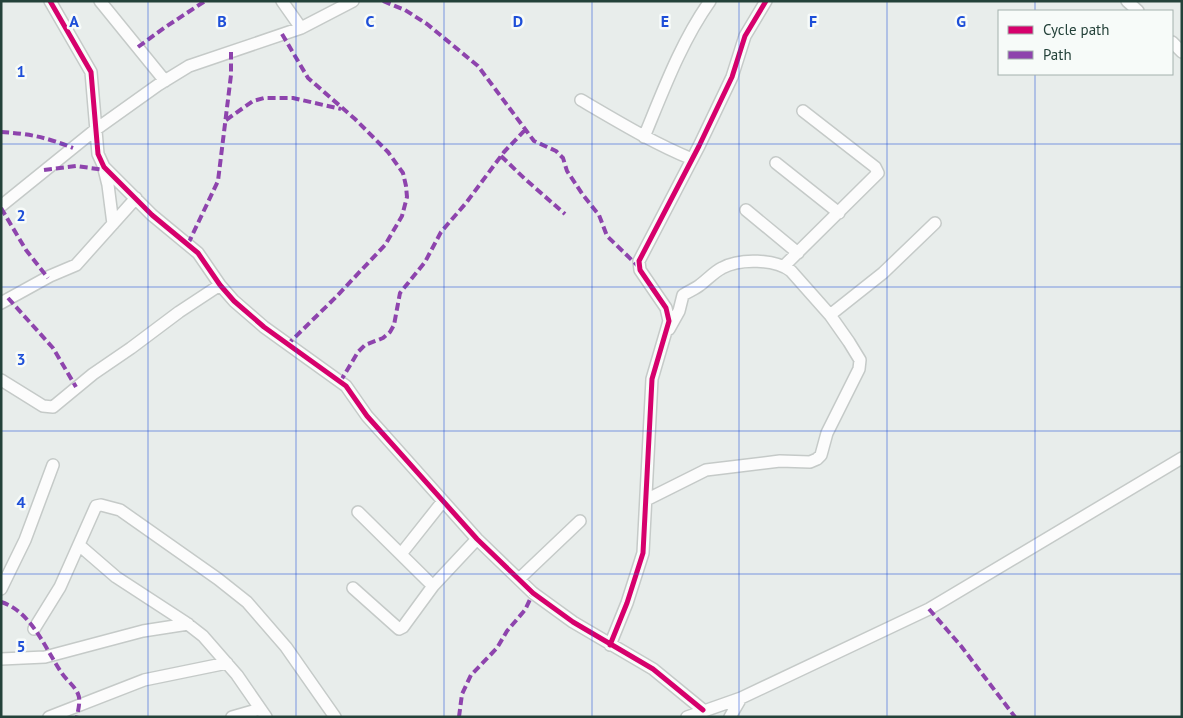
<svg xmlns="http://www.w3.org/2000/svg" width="1183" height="718" font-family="'PT Sans',sans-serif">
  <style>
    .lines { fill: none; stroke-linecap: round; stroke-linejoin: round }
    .street-casing { stroke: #c5cac8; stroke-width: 14 }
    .street { stroke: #fcfcfc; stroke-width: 11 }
    .quiet { stroke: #8e44ad; stroke-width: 4; stroke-dasharray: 8 4; stroke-linecap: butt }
    .cycleway-casing { stroke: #f7fbf9; stroke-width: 8 }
    .cycleway { stroke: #d6006c; stroke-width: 5 }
    .grid { fill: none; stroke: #1d4ed8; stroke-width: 1; stroke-opacity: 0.55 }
    .grid-label { font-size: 16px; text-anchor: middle; font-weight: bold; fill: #1d4ed8; stroke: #f7fbf9; stroke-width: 5; stroke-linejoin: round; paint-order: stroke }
  </style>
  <rect width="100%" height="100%" fill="#e8edeb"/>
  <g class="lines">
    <g class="street-casing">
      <path id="street" d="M50 1 91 72 98 154 104 167 152 215 198 253 220 285 234 301 264 327 346 386 367 416 477 539 533 593 573 622 653 669 703 710
        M100 1 165 81
        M282 1 301 28
        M1127 1 1138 11
        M1172 42 1182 52
        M581 100C617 121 653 143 692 159
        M644 137C663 91 681 42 710 1
        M776 163 839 213
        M104 169 108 185 113 224
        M1 206 95 130 158 85 189 66 301 28 353 1
        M746 210 798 253
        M784 266 878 173 875 167 803 111
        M1 303 50 276 76 265 136 198
        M830 315 883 273 935 223
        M1 380 43 406 53 407 93 374 131 348 179 312 220 285
        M646 500 706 470 780 461 810 462 817 459 821 455 827 433 859 369 860 360 849 342 830 315 791 271C775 259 740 258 722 268 714 272 708 279 700 285 695 289 689 291 683 295L679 311 669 329
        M358 512 433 586
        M79 545 116 577 185 622 203 636 237 675 266 717
        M401 554 443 501
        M519 579 580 521
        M353 588 399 629 403 627 433 586 477 539
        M1 589 25 540 53 465
        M34 629 60 587 96 506 101 505 120 510 218 579 247 602 286 647 335 717
        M610 645 627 603 643 553 652 379 669 321 666 308 640 270 639 261 699 146 732 77 745 36 766 1
        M1 659 45 657 143 631 188 624
        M49 717 144 680 227 663
        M232 717 260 709
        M687 717 741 698 929 609 1182 458
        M730 717 741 698"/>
    </g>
    <use href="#street" class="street"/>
    <path class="quiet" d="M383 1 405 10 427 24 478 66 534 141 556 151 563 158 567 171 583 195 599 215 607 236 639 267
      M282 34 308 78 355 119 388 152 403 173 406 186 407 197 402 216 385 245 336 297 288 344
      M138 47 164 28 205 1
      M226 120 253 101 264 98H293L341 109
      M1 132C31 134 45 137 73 148
      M501 156 525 179 565 214
      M44 170 76 166 105 170
      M1 208 26 250 48 278
      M188 244 218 181 231 75V52
      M8 298 53 348 76 387
      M340 382 358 352 365 345 383 338 390 332 394 325 400 293 425 262 441 232 466 203 504 152 525 130
      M1 602C31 611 45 648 61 672 66 680 75 686 78 694 81 700 78 710 77 717
      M929 609 961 646 1015 717
      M459 717 462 694 471 675 497 648 507 631 525 610 533 593"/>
    <g class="cycleway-casing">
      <path id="cycleway" d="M50 1 91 72 98 154 104 167 152 215 198 253 220 285 234 301 264 327 346 386 367 416 477 539 533 593 573 622 653 669 703 710
        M610 645 627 603 643 553 652 379 669 321 666 308 640 270 639 261 699 146 732 77 745 36 766 1"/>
    </g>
    <use href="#cycleway" class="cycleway"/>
  </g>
  <path class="grid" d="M148 1V717M296 1V717M444 1V717M592 1V717M739 1V717M887 1V717M1035 1V11M1035 74V717M1 144H1182M1 287H1182M1 431H1182M1 574H1182"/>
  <g class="grid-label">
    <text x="74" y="27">A</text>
    <text x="222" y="27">B</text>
    <text x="370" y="27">C</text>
    <text x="518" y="27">D</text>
    <text x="665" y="27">E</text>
    <text x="813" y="27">F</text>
    <text x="961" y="27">G</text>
    <text x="21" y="77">1</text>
    <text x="21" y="221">2</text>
    <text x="21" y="365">3</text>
    <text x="21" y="508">4</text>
    <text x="21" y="652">5</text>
  </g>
  <rect width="1183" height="718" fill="none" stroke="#24423a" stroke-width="5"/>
  <rect x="998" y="10" width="175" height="65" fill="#f7fbf9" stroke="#a3b1ad"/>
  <rect x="1008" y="26" width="25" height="8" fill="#d6006c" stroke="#a3b1ad"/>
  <text x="1043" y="35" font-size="15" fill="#24423a">Cycle path</text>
  <rect x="1008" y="51" width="25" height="8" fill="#8e44ad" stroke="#a3b1ad"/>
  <text x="1043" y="60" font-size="15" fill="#24423a">Path</text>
</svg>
